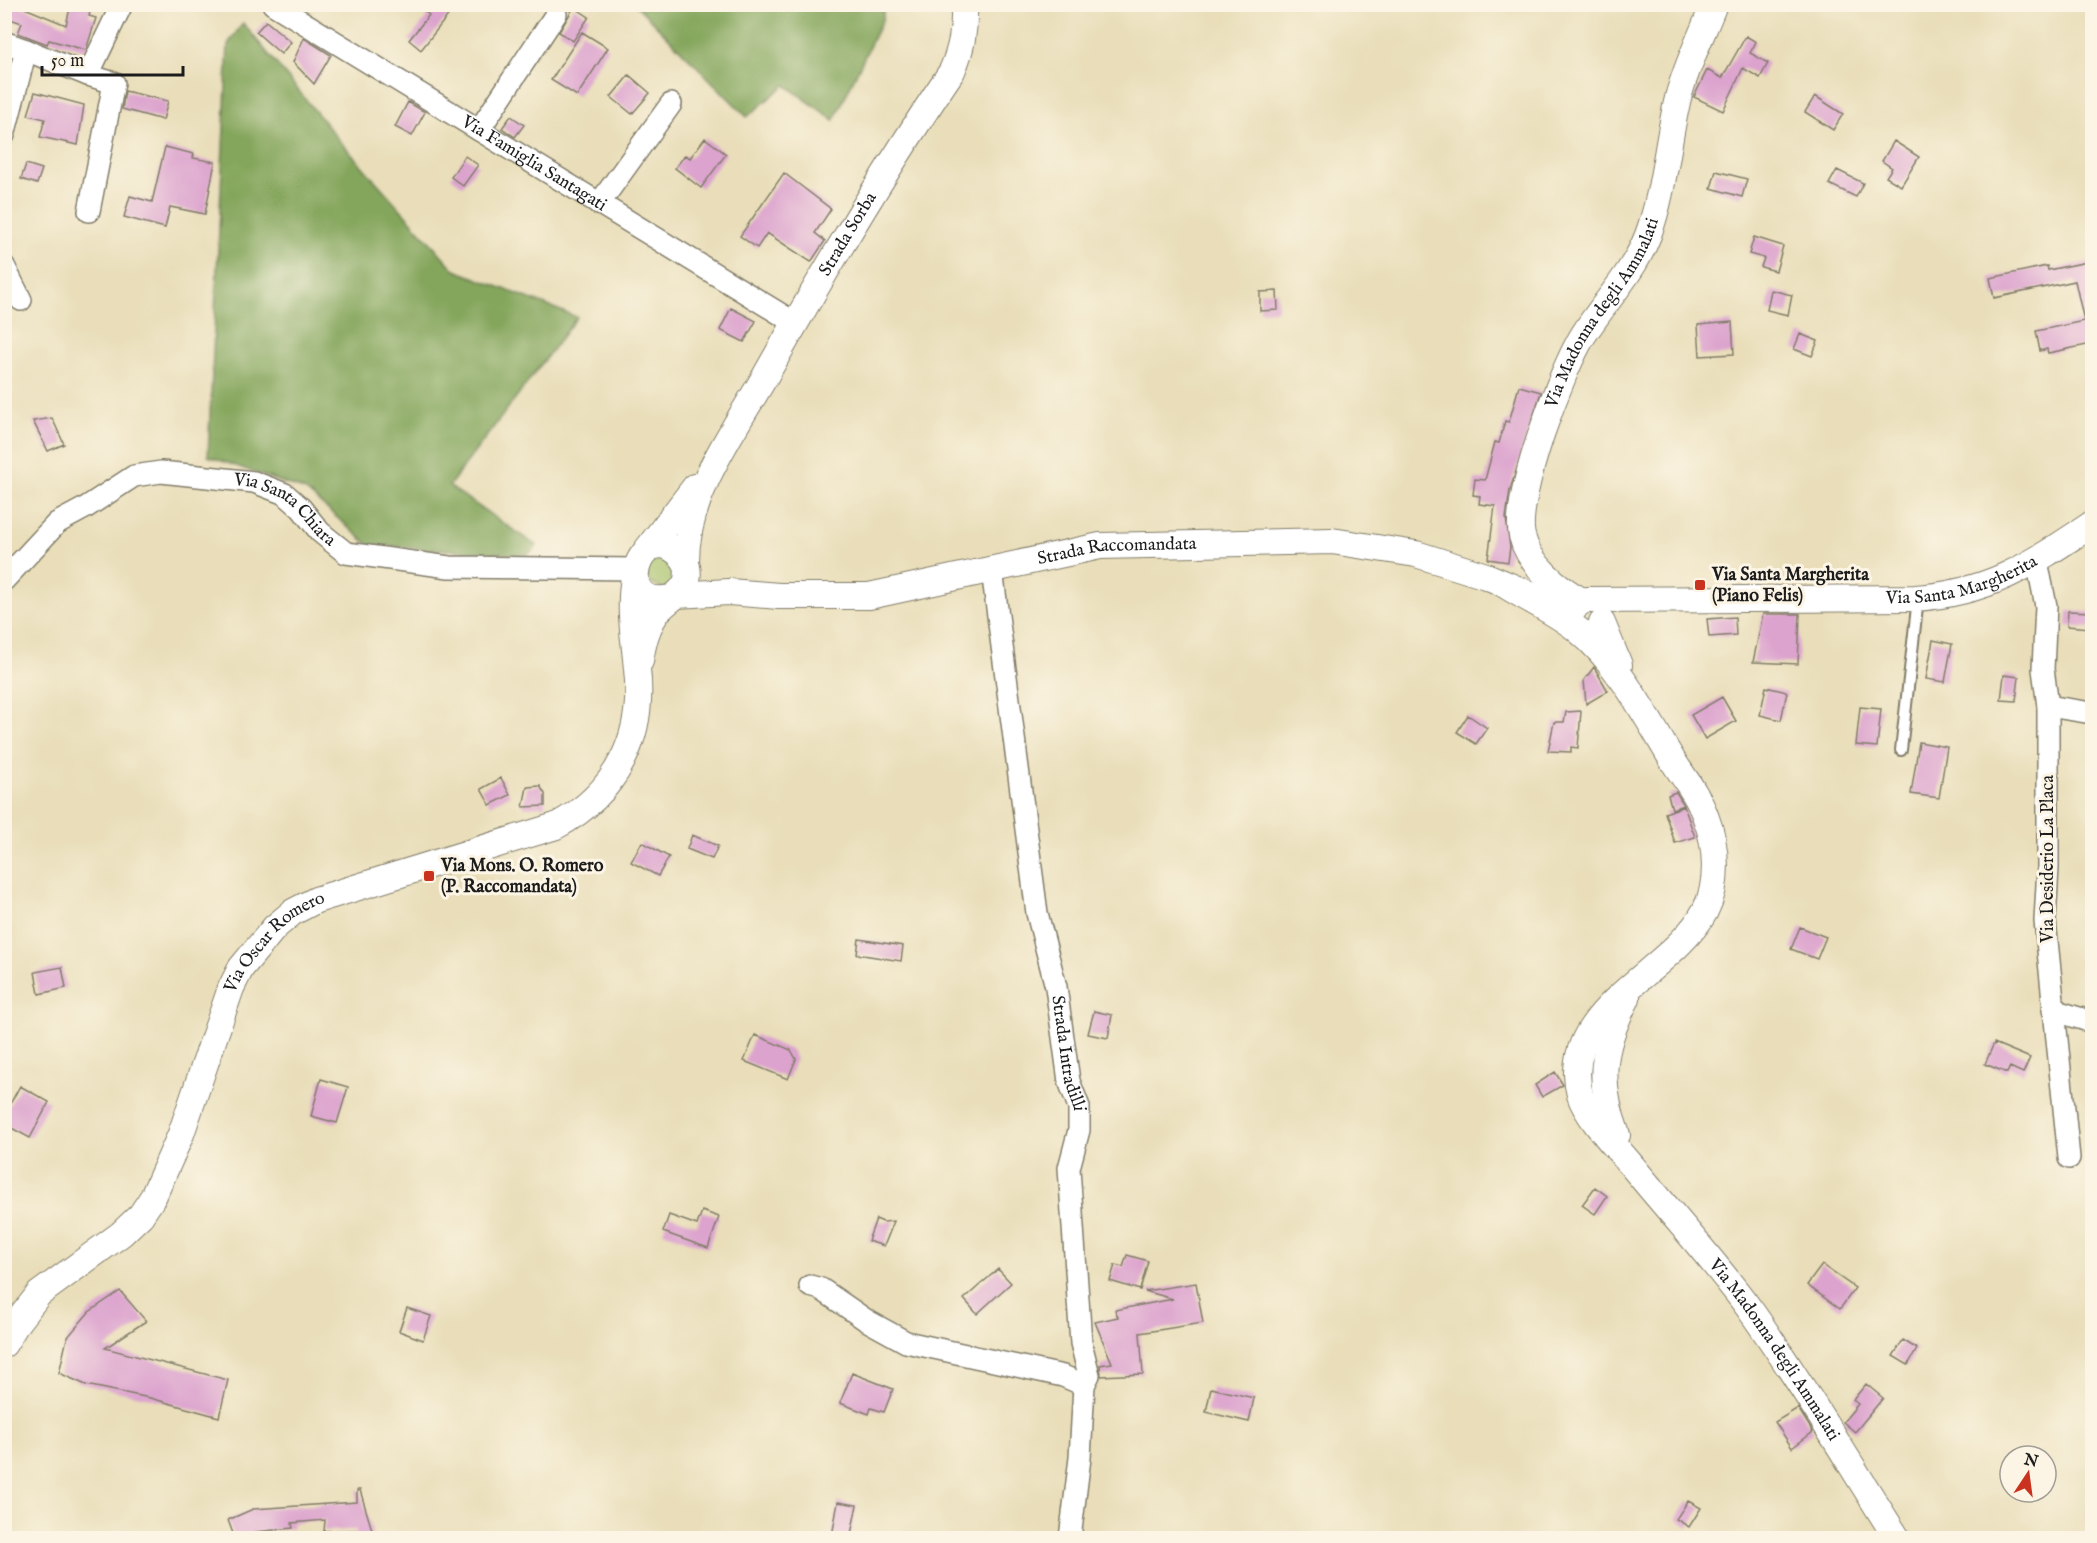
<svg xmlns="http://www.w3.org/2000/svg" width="2097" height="1543" font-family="'IM FELL English',serif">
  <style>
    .green { fill: #a5c067; stroke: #606e42; stroke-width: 1.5 }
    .forest { fill: #84a65c; stroke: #50613c; stroke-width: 1.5 }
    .building { fill: #dca3ce }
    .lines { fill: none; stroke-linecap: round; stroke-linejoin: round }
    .service-casing { stroke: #827d6a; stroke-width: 14 }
    .minor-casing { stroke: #827d6a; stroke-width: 24 }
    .tertiary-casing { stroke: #827d6a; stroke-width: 28 }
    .service { stroke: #fff; stroke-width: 10 }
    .minor { stroke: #fff; stroke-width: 21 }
    .tertiary { stroke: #fff; stroke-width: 26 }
    .poi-dot { fill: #c8321e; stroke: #fcf5e5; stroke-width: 2 }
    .labels { text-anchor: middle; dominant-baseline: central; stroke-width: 6; stroke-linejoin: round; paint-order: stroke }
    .street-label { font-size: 18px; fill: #1c1c1c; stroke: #fcf5e5 }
    .poi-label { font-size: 18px; font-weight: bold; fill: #1c1c1c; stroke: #fcf5e5; text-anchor: start }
  </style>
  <rect width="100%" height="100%" fill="#fcf5e5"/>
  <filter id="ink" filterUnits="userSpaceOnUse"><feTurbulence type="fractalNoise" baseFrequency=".0167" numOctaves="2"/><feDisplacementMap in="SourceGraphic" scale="12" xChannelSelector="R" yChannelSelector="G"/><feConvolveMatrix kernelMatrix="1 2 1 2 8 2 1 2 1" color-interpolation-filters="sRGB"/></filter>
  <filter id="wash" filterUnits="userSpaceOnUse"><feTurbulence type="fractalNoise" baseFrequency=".008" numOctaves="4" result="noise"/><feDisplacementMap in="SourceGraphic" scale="24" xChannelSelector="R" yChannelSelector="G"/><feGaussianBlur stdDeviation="1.35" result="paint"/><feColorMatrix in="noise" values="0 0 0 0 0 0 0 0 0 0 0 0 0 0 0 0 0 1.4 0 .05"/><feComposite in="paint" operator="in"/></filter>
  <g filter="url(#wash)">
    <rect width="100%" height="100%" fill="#e9deb9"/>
    <path class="green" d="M659 557 674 563 677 579 664 589 649 583 646 567Z"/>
    <path class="forest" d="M636 5H884L883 18 834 120 785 85 747 117Z
      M243 23 339 140 455 270 577 317 449 486 537 546 527 555 369 545 306 491 208 456 228 44Z"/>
    <g id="blocks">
      <path class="building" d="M4 4H15L66 25 71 4H92L89 16 96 18 86 50 49 40 47 44 18 33 22 23 4 17Z
        M416 4H457L421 50 409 40 429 15Z
        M574 7 589 17 573 41 559 32Z
        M266 21 291 42 281 54 256 32Z
        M582 32 608 48 577 96 551 80Z
        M1746 36 1756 42 1750 53 1768 63 1760 78 1743 68 1723 111 1694 97 1707 70 1722 78Z
        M304 38 331 55 314 84 293 62Z
        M629 75 650 93 632 114 611 97Z
        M125 91 168 101 163 120 122 109Z
        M35 92 84 105 78 145 40 137 45 119 28 115Z
        M1815 96 1843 114 1833 130 1805 112Z
        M408 102 425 112 412 136 395 127Z
        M511 116 524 125 515 137 502 128Z
        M705 138 726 154 701 188 675 168 685 155 690 158Z
        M1894 141 1919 157 1901 186 1886 177 1892 168 1882 161Z
        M165 147 194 154 193 158 215 162 205 214 170 207 165 228 124 217 130 196 152 202Z
        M465 156 478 165 463 186 451 177Z
        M26 164 42 169 37 184 21 179Z
        M1837 170 1863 183 1856 197 1829 184Z
        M1716 171 1747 179 1742 197 1711 188Z
        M784 173 831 209 815 233 825 241 811 262 767 233 757 248 740 236Z
        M1754 237 1783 246 1776 271 1761 267 1764 258 1749 254Z
        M2092 261V344L2048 353 2047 349 2040 351 2036 331 2084 321 2075 281 1994 298 1990 278 2047 266 2048 270Z
        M1771 290 1792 295 1788 315 1767 310Z
        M1277 291 1278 310 1260 311V292Z
        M731 308 756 321 744 342 720 330Z
        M1732 322 1734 354 1700 356 1698 325Z
        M1800 334 1818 341 1812 356 1794 349Z
        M1519 386 1541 392 1510 490 1506 518 1510 547 1508 562 1488 559 1495 506 1479 504 1480 496 1473 495 1475 479 1485 480 1495 442 1499 443 1505 421 1509 422Z
        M52 418 64 444 48 451 33 421Z
        M2068 611 2091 612 2090 628 2067 626Z
        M1763 614H1800L1798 664 1753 662Z
        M1735 617 1736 635 1709 637 1707 619Z
        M1933 640 1952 644 1945 682 1926 679Z
        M1594 667 1608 691 1586 704 1584 680Z
        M2004 675 2019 677 2016 701 2001 700Z
        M1766 687 1787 692 1781 720 1760 715Z
        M1722 697 1736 721 1705 739 1691 715Z
        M1860 707 1881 709 1877 747 1856 745Z
        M1581 711 1578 748 1571 747V752L1548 751 1554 722H1564L1566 712Z
        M1468 715 1487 728 1476 744 1457 732Z
        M1919 742 1947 747 1939 798 1911 794Z
        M501 778 510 795 490 805 481 789Z
        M540 786 545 794V806L523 807 527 787Z
        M1676 792 1684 805 1672 809 1668 795Z
        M1684 806 1695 837 1675 843 1665 813Z
        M692 835 718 846 712 859 687 849Z
        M642 842 669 857 658 876 631 862Z
        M1800 927 1826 937 1817 959 1791 949Z
        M859 939 903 946 901 961 857 954Z
        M62 967 66 988 39 994 35 972Z
        M1094 1011 1112 1015 1108 1038 1088 1034Z
        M755 1035 791 1050 796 1059 788 1079 744 1061Z
        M1994 1043 2030 1058 2023 1073 2010 1067 2007 1073 1985 1064Z
        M1555 1072 1563 1085 1542 1097 1535 1085Z
        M321 1079 348 1087 337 1123 311 1116Z
        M20 1086 49 1102 30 1138 4 1124V1115Z
        M1595 1187 1607 1196 1595 1214 1582 1205Z
        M702 1211 719 1217 708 1248 663 1232 669 1215 697 1225Z
        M876 1219 883 1222 894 1221 884 1246 868 1241Z
        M1127 1255 1148 1261 1140 1290 1110 1281 1115 1265 1123 1267Z
        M1822 1265 1855 1288 1840 1309 1807 1285Z
        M998 1269 1011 1283 977 1314 964 1299Z
        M1196 1283 1203 1323 1140 1333 1143 1374 1101 1376 1100 1365 1112 1363 1095 1322 1118 1317 1115 1310 1173 1299 1145 1291Z
        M120 1291 146 1321 105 1348 228 1380 219 1417 150 1398 86 1385 59 1373 67 1338 89 1312Z
        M407 1308 431 1316 423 1340 399 1331Z
        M1903 1340 1917 1349 1908 1365 1893 1356Z
        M852 1373 893 1389 884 1412 871 1408 869 1414 840 1403Z
        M1866 1384 1883 1398 1855 1432 1843 1422 1858 1404 1853 1400Z
        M1211 1388 1254 1398 1249 1422 1206 1412Z
        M1798 1408 1813 1432 1792 1448 1775 1422Z
        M357 1490H360L372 1530 371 1539H355L356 1530 324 1531 325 1520 292 1523 293 1528 256 1532 259 1539H235L228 1520 253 1509 357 1502Z
        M1688 1501 1701 1508 1689 1527 1676 1519Z
        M838 1502 857 1505 850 1539 832 1536Z"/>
    </g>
  </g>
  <g filter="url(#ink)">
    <use href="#blocks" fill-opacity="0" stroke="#827d6a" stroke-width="1.5"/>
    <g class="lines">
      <g class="service-casing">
        <path id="service" d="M1901 750 1918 598"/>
      </g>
      <g class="minor-casing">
        <g id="minor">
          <path id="s1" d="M273 4 795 323"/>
          <path d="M4 42 26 50"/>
          <path d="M88 75 114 83 89 211"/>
          <path d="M479 130 556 14"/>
          <path d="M4 135 26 50 88 75 122 4"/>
          <path d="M599 204 671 104"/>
          <path d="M4 266 21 300"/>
          <path d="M2037 561 2046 606 2043 669 2048 706V867L2045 921 2069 1158"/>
          <path id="s2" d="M992 570 1037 913 1056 987 1069 1081 1079 1107V1130L1069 1168 1081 1343 1089 1375 1084 1385 1080 1458 1070 1538"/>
          <path id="s3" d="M4 580 57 523 85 508 134 476 161 472 254 482 285 494 301 508 320 532 346 553 449 567 635 569"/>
          <path d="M2048 706 2092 713"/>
          <path d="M2053 1010 2092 1022"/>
          <path d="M810 1286 821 1289 866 1320 906 1342 1063 1376 1084 1385"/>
        </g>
      </g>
      <g class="tertiary-casing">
        <g id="tertiary">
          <path d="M646 551 695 487"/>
          <path id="s4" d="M686 563C685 495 734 431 767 373 825 270 886 168 952 71 962 48 965 29 964 4"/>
          <path id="s5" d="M1502 583C1525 598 1558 613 1578 630 1618 662 1647 718 1673 761 1685 779 1699 797 1706 818 1717 846 1719 885 1705 911 1671 974 1557 1010 1580 1095 1587 1118 1621 1152 1637 1172 1675 1218 1716 1263 1751 1311 1803 1384 1849 1463 1897 1538"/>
          <path id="s6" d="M676 595 729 592 779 596H869L1100 546 1332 541 1416 554 1486 576 1548 602 1578 603"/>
          <path id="s7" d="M1582 601C1558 588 1529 565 1522 536 1513 498 1562 368 1584 334 1605 301 1634 272 1648 235 1664 192 1667 143 1678 98 1686 66 1702 35 1714 4"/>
          <path id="s8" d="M1571 613 1578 603 1587 600 1915 598C1990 593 2032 564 2092 524"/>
          <path d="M1602 623 1619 665"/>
          <path d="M640 661C643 642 647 625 659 610 668 600 683 593 687 580 689 571 687 561 680 555 641 515 608 611 671 598"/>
          <path d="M1617 1135C1597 1082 1601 1048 1627 998"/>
          <path id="s9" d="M4 1344 18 1321 39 1294 121 1234 141 1215 153 1197 181 1134 231 988 241 968 275 927 293 912 316 900 556 826C616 794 645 737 637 669 634 635 628 606 635 572"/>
        </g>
      </g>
      <use href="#service" class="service"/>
      <use href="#minor" class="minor"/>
      <use href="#tertiary" class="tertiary"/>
    </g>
  </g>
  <g class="poi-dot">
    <rect x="1694" y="579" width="12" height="12" rx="3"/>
    <rect x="423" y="870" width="12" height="12" rx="3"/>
  </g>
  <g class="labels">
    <g class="street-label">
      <text stroke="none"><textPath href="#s1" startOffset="306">Via Famiglia Santagati</textPath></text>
      <text stroke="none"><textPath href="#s4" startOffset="370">Strada Sorba</textPath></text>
      <text stroke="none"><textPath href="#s7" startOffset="332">Via Madonna degli Ammalati</textPath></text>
      <text stroke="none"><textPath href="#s3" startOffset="330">Via Santa Chiara</textPath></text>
      <text stroke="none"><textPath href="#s6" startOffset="446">Strada Raccomandata</textPath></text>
      <text stroke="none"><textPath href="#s8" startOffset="399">Via Santa Margherita</textPath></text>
      <text transform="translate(2048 859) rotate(-90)">Via Desiderio La Placa</text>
      <text stroke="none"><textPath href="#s9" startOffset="500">Via Oscar Romero</textPath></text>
      <text stroke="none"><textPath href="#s2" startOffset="490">Strada Intradilli</textPath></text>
      <text stroke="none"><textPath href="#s5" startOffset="969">Via Madonna degli Ammalati</textPath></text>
    </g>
    <g class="poi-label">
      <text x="1712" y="575">Via Santa Margherita<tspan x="1712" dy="21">(Piano Felis)</tspan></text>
      <text x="441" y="866">Via Mons. O. Romero<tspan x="441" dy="21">(P. Raccomandata)</tspan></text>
    </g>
  </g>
  <rect width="2097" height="1543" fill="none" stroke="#fcf5e5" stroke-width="24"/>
  <g transform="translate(2028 1474) rotate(13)"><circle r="28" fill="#fcf5e5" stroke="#a29e95" stroke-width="1.5"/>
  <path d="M0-4.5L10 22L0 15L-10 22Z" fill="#c8321e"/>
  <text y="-9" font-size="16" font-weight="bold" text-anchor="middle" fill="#1c1c1c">N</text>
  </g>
  <path d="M42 66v9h141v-9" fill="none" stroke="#1c1c1c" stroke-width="3"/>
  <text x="51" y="66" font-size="18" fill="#1c1c1c" stroke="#fcf5e5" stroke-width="4.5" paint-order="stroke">50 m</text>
</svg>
